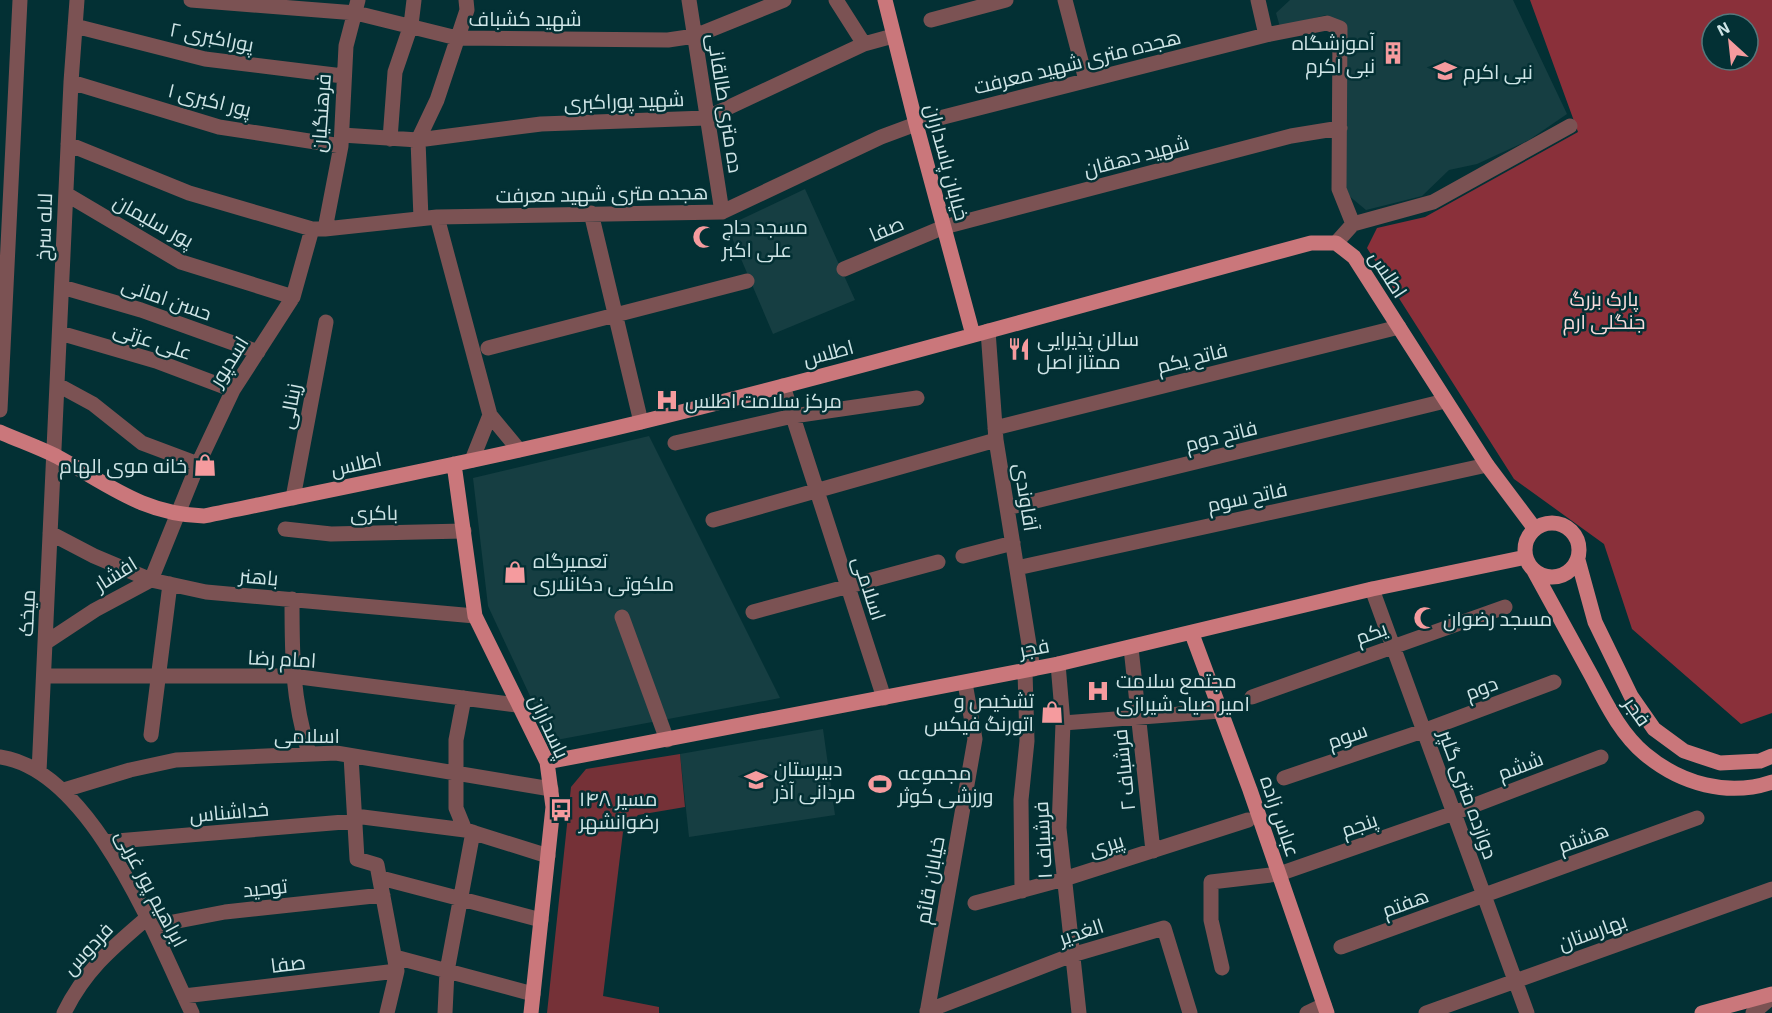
<svg xmlns="http://www.w3.org/2000/svg" width="1772" height="1013" font-family="'Exo 2',Cairo,sans-serif">
  <style>
    .built { fill: #163e42 }
    .green { fill: #753137 }
    .forest { fill: #8a303a; fill-rule: evenodd }
    .lines { fill: none; stroke-linecap: round; stroke-linejoin: round }
    .minor { stroke: #7b5253; stroke-width: 15 }
    .major { stroke: #ca777b; stroke-width: 15 }
    .labels { text-anchor: middle; dominant-baseline: central; stroke-width: 5; stroke-linejoin: round; paint-order: stroke }
    .street-label { font-size: 20px; fill: #cfe5e7; stroke: #033034 }
    .poi-label { font-size: 20px; fill: #cfe5e7; stroke: #033034; text-anchor: start }
    .park-label { font-size: 20px; fill: #f7dbdb; stroke: #033034 }
  </style>
  <rect width="100%" height="100%" fill="#033034"/>
  <path class="built" d="M1290 0H1513L1567 114 1529 140 1477 164 1449 170 1422 196 1366 210 1342 190 1345 24 1326 15 1280 27 1276 13Z
    M805 189 855 300 773 334 727 226Z
    M649 436 780 698 551 741 488 606 473 478Z
    M823 729 835 815 689 837 680 754Z"/>
  <path class="green" d="M680 754 685 807 638 815 623 832 603 996 659 1007V1013H547L571 787 586 769Z"/>
  <path class="forest" d="M1530 0H1772V713L1741 724 1632 629 1604 544 1514 479 1367 248 1377 228 1425 217 1578 132ZM1712 24H1748V60H1712Z"/>
  <g class="lines">
    <path class="minor" d="M191 0 356 13 457 38 668 40 695 36 784 0
      M689 0 722 212
      M836 0 864 44
      M1065 0 1086 80
      M1258 0 1266 35
      M931 20 1006 0
      M75 26 205 59 343 76
      M71 82 219 127 341 146
      M342 135 418 140 541 124 706 118 864 44 893 36
      M390 139 395 72 411 25 414 0
      M68 144 189 193 312 229H325L437 217 722 212 881 137 916 124 1266 35 1327 23 1340 28 1339 189 1353 224
      M66 194 181 262 293 297
      M591 213 641 422
      M437 217 490 415
      M421 219 418 140 437 100 467 10 466 0
      M325 229 341 146 346 46 358 0
      M1336 243 1353 224 1433 202 1570 126
      M844 269 944 227 1291 136 1340 128
      M62 287 141 310 258 352
      M988 331 996 440 1033 669
      M60 333 156 361 233 390
      M488 348 747 281
      M58 385 93 404 142 443 198 464
      M783 386 884 698
      M0 410 20 0
      M995 428 1399 327
      M675 443 793 416 917 398
      M472 460 490 415 519 450
      M293 498 326 322
      M1007 508 1445 401
      M713 520 996 440
      M285 529 331 534 464 531
      M50 533 94 556 151 580 206 592 475 616
      M963 556 1013 543
      M1017 568 1487 465
      M1372 589 1527 1013
      M292 599C292 659 292 696 309 754
      M753 612 938 562
      M622 617 667 740
      M45 643 95 610 151 580 198 464 233 390 293 297 312 229
      M1131 648 1153 851
      M1058 664 1063 723 1059 828 1079 1013
      M44 676H292L517 705
      M1252 697 1505 607
      M464 698 456 740V808L465 830
      M1063 723 1220 711
      M151 735 170 584
      M351 756 357 859 377 865 397 971 387 1013
      M0 757C92 770 156 938 192 1013
      M39 772 71 82 77 0
      M1284 778 1423 731 1554 682
      M64 790 130 770 176 760 336 753 551 789
      M355 816 465 830 548 856
      M105 842 356 821
      M381 878 541 920
      M1022 891 1021 800 1027 741 1025 671
      M975 903 1064 879 1248 820
      M152 926 225 912 383 895
      M1341 947 1697 818
      M395 957 533 994
      M1222 968 1211 920V882L1279 874 1454 813 1601 757
      M184 996 397 971
      M927 1011 1072 955 1164 928 1190 1013
      M64 1013C85 970 112 948 147 918
      M445 1013 447 971 473 832
      M927 1013 975 739 965 683
      M1307 1013 1324 1005
      M1426 1013 1772 889
      M1753 1013 1772 997"/>
    <path class="major" d="M885 0 916 124 973 335
      M0 432C18 440 38 447 56 456 108 484 142 514 204 516 350 486 496 457 641 422 866 367 1088 303 1311 243H1336L1354 257 1487 465 1535 529
      M454 464 475 616 547 762 553 807 531 1013
      M1525 550a27 27 0 1 1 54 0a27 27 0 1 1-54 0Z
      M1578 560 1595 622 1631 696 1654 729 1684 751 1720 763 1760 761 1772 756
      M1534 571C1553 606 1572 640 1591 675 1606 703 1620 733 1645 754 1681 784 1728 797 1772 782
      M1192 634 1250 790 1327 1013
      M547 762 1058 664 1372 589 1526 557
      M1702 1013 1772 994"/>
  </g>
  <defs>
    <g id="building-bare" transform="scale(1.8)"><path d="M-4-6H4V6H1V3H-1V6H-4ZM-2.5-4.3h1.7v1.8h-1.7ZM.8-4.3h1.7v1.8H.8ZM-2.5-1h1.7V.8h-1.7ZM.8-1h1.7V.8H.8Z" fill="#f59b9e" stroke="#033034" stroke-width="2.5" paint-order="stroke"/></g>
    <g id="school-bare" transform="scale(1.8)"><path d="M0-5L7-2L0 1L-7-2ZM-4 1L0 2.5L4 1V4Q0 6-4 4Z" fill="#f59b9e" stroke="#033034" stroke-width="2.5" paint-order="stroke"/></g>
    <g id="mosque-bare" transform="scale(1.8)"><path d="M3.5-4.9A6 6 0 1 0 3.5 4.9A5 5 0 1 1 3.5-4.9Z" fill="#f59b9e" stroke="#033034" stroke-width="2.5" paint-order="stroke"/></g>
    <g id="restaurant-bare" transform="scale(1.8)"><path d="M-5-6h1v4h1v-4h1v4h1v-4h1v5L-1.5 .5V6h-2V.5L-5-1ZM5-6V6H3V1.5H1.5Q1.5-4 5-6Z" fill="#f59b9e" stroke="#033034" stroke-width="2.5" paint-order="stroke"/></g>
    <g id="hospital-bare" transform="scale(1.8)"><path d="M-5-5h3v3.5h4V-5h3V5h-3V1.5h-4V5h-3Z" fill="#f59b9e" stroke="#033034" stroke-width="2.5" paint-order="stroke"/></g>
    <g id="shop-bare" transform="scale(1.8)"><path d="M-5-2.5h2.3a2.7 3.5 0 0 1 5.4 0H5L5.5 6h-11ZM-1.5-2.5h3a1.5 2.3 0 0 0-3 0Z" fill="#f59b9e" stroke="#033034" stroke-width="2.5" paint-order="stroke"/></g>
    <g id="stadium-bare" transform="scale(1.8)"><path d="M0-5a6.5 5 0 1 0 0 10a6.5 5 0 1 0 0-10ZM-3.5-1.8h7v3.6h-7Z" fill="#f59b9e" stroke="#033034" stroke-width="2.5" paint-order="stroke"/></g>
    <g id="bus-bare" transform="scale(1.8)"><path d="M-5-6H5V4H4V6H2V4H-2V6H-4V4H-5ZM-3.5-4V0h7V-4ZM-3.5 1.2v1.5H-2V1.2ZM2 1.2v1.5H3.5V1.2Z" fill="#f59b9e" stroke="#033034" stroke-width="2.5" paint-order="stroke"/></g>
  </defs>
  <g fill-rule="evenodd">
    <use href="#building-bare" x="1393" y="53"/>
    <use href="#school-bare" x="1445" y="71"/>
    <use href="#mosque-bare" x="704" y="237"/>
    <use href="#restaurant-bare" x="1019" y="349"/>
    <use href="#hospital-bare" x="667" y="400"/>
    <use href="#shop-bare" x="205" y="465"/>
    <use href="#shop-bare" x="515" y="572"/>
    <use href="#mosque-bare" x="1425" y="618"/>
    <use href="#hospital-bare" x="1098" y="691"/>
    <use href="#shop-bare" x="1052" y="712"/>
    <use href="#school-bare" x="756" y="780"/>
    <use href="#stadium-bare" x="880" y="784"/>
    <use href="#bus-bare" x="561" y="810"/>
  </g>
  <g class="labels">
    <g class="street-label">
      <text x="525" y="18">شهید کشباف</text>
      <text transform="translate(212 36) rotate(11)">پوراکبری ۲</text>
      <text transform="translate(1077 61) rotate(-14)">هجده متری شهید معرفت</text>
      <text transform="translate(210 99) rotate(14)">پور اکبری ۱</text>
      <text transform="translate(624 100) rotate(-2)">شهید پوراکبری</text>
      <text transform="translate(726 103) rotate(81)">ده متری طالقانی</text>
      <text transform="translate(320 113) rotate(-86)">فرهنگیان</text>
      <text transform="translate(1136 155) rotate(-15)">شهید دهقان</text>
      <text transform="translate(948 162) rotate(75)">خیابان پاسداران</text>
      <text transform="translate(602 193) rotate(-1)">هجده متری شهید معرفت</text>
      <text transform="translate(154 220) rotate(29)">پور سلیمان</text>
      <text transform="translate(43 227) rotate(-88)">لاله سرخ</text>
      <text transform="translate(886 228) rotate(-23)">صفا</text>
      <text transform="translate(1389 274) rotate(57)">اطلس</text>
      <text transform="translate(167 298) rotate(19)">حسن امانی</text>
      <text transform="translate(153 340) rotate(18)">علی عزتی</text>
      <text transform="translate(828 352) rotate(-15)">اطلس</text>
      <text transform="translate(1192 357) rotate(-14)">فاتح یکم</text>
      <text transform="translate(228 361) rotate(-58)">اسدپور</text>
      <text transform="translate(289 406) rotate(-79)">زینالی</text>
      <text transform="translate(1221 435) rotate(-14)">فاتح دوم</text>
      <text transform="translate(356 463) rotate(-12)">اطلس</text>
      <text transform="translate(1247 496) rotate(-12)">فاتح سوم</text>
      <text transform="translate(1027 497) rotate(81)">آقاوندی</text>
      <text transform="translate(374 512) rotate(-1)">باکری</text>
      <text transform="translate(115 573) rotate(-32)">افشار</text>
      <text transform="translate(259 576) rotate(5)">باهنر</text>
      <text transform="translate(870 588) rotate(72)">اسلامی</text>
      <text transform="translate(26 613) rotate(-87)">میخک</text>
      <text transform="translate(1371 632) rotate(-20)">یکم</text>
      <text transform="translate(1034 647) rotate(-11)">فجر</text>
      <text transform="translate(282 658) rotate(3)">امام رضا</text>
      <text transform="translate(1481 687) rotate(-21)">دوم</text>
      <text transform="translate(1638 711) rotate(55)">فجر</text>
      <text transform="translate(550 726) rotate(65)">پاسداران</text>
      <text x="307" y="735">اسلامی</text>
      <text transform="translate(1347 735) rotate(-19)">سوم</text>
      <text transform="translate(1520 765) rotate(-21)">ششم</text>
      <text transform="translate(1123 770) rotate(-96)">فرشباف ۲</text>
      <text transform="translate(1469 794) rotate(70)">دوازده متری گلپر</text>
      <text transform="translate(229 811) rotate(-5)">خداشناس</text>
      <text transform="translate(1281 816) rotate(71)">عباس زاده</text>
      <text transform="translate(1359 824) rotate(-19)">پنجم</text>
      <text transform="translate(1583 837) rotate(-20)">هشتم</text>
      <text transform="translate(1042 840) rotate(-93)">فرشباف ۱</text>
      <text transform="translate(1106 844) rotate(-17)">پیری</text>
      <text transform="translate(929 880) rotate(-80)">خیابان قائم</text>
      <text transform="translate(265 887) rotate(-6)">توحید</text>
      <text transform="translate(152 888) rotate(62)">ابراهیم پور غربی</text>
      <text transform="translate(1405 902) rotate(-20)">هفتم</text>
      <text transform="translate(1081 931) rotate(-18)">الغدیر</text>
      <text transform="translate(1592 931) rotate(-20)">بهارستان</text>
      <text transform="translate(87 948) rotate(-47)">فردوس</text>
      <text transform="translate(288 963) rotate(-7)">صفا</text>
    </g>
    <g class="poi-label">
      <text x="1375" y="42" text-anchor="end">آموزشگاه<tspan x="1375" dy="23">نبی اکرم</tspan></text>
      <text x="1463" y="71">نبی اکرم</text>
      <text x="722" y="226">مسجد حاج<tspan x="722" dy="23">علی اکبر</tspan></text>
      <text x="1037" y="338">سالن پذیرایی<tspan x="1037" dy="23">ممتاز اصل</tspan></text>
      <text x="685" y="400">مرکز سلامت اطلس</text>
      <text x="187" y="465" text-anchor="end">خانه موی الهام</text>
      <text x="533" y="560">تعمیرگاه<tspan x="533" dy="23">ملکوتی دکانلاری</tspan></text>
      <text x="1443" y="618">مسجد رضوان</text>
      <text x="1116" y="680">مجتمع سلامت<tspan x="1116" dy="23">امیر صیاد شیرازی</tspan></text>
      <text x="1034" y="700" text-anchor="end">تشخیص و<tspan x="1034" dy="23">اتورنگ فیکس</tspan></text>
      <text x="774" y="768">دبیرستان<tspan x="774" dy="23">مردانی آذر</tspan></text>
      <text x="898" y="772">مجموعه<tspan x="898" dy="23">ورزشی کوثر</tspan></text>
      <text x="579" y="798">مسیر ۱۴۸<tspan x="579" dy="23">رضوانشهر</tspan></text>
    </g>
    <g class="park-label">
      <text x="1604" y="298">پارک بزرگ<tspan x="1604" dy="23">جنگلی ارم</tspan></text>
    </g>
  </g>
  <g transform="translate(1730 42) rotate(333)"><circle r="28" fill="#033034" stroke="#55787c" stroke-width="1.5"/>
  <path d="M0-4.5L10 22L0 15L-10 22Z" fill="#f59b9e"/>
  <text y="-9" font-size="16" font-weight="bold" text-anchor="middle" fill="#cfe5e7">N</text>
  </g>
</svg>
